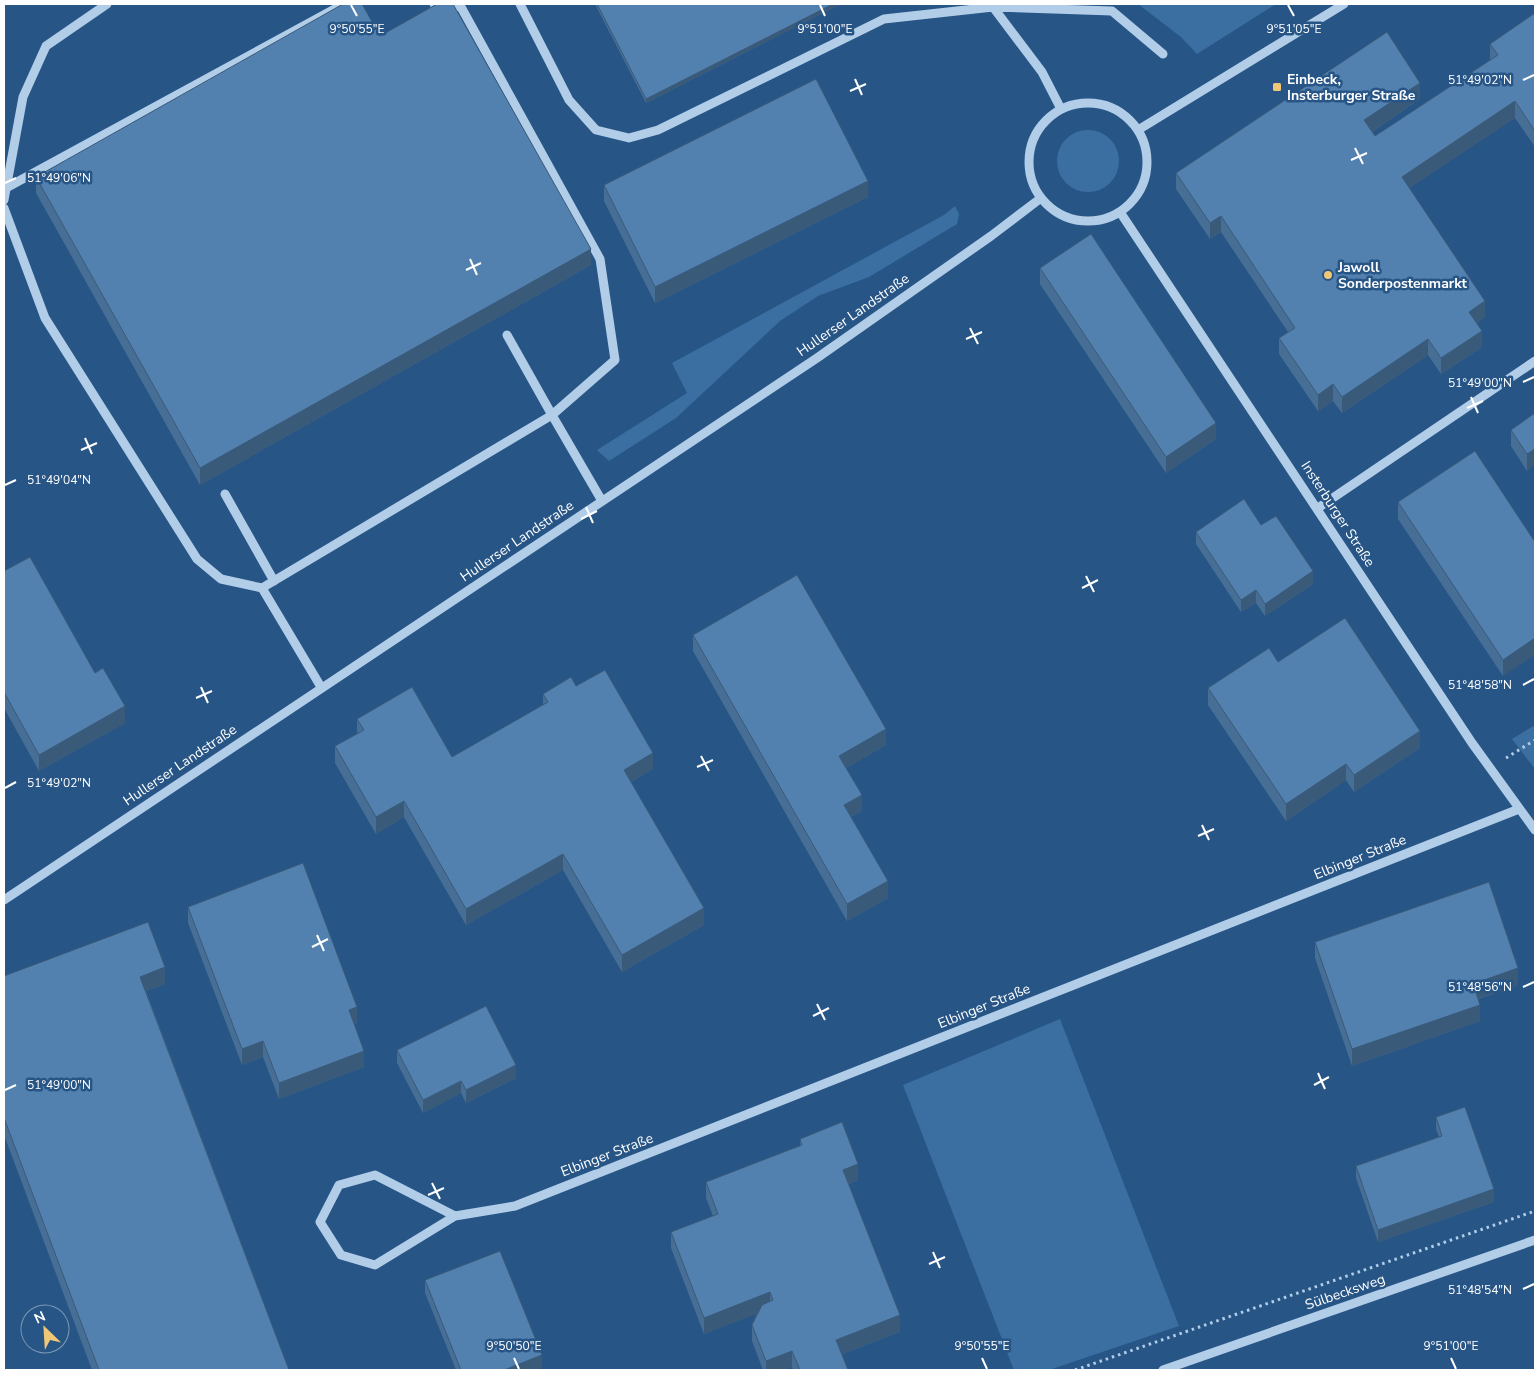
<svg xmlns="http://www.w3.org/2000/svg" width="1539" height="1374" font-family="'Nunito Sans',sans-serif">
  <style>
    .green { fill: #3b6fa2 }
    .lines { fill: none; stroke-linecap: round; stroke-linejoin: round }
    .path { stroke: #b1cde8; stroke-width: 3; stroke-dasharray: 2.5 4; stroke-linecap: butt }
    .minor { stroke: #b1cde8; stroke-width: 9 }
    .wall { fill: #476f96 }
    .shaded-wall { fill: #3a5a7a }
    .building { fill: #5381af; stroke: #3a5a7a }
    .ticks { fill: none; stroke: #fff; stroke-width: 2 }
    .poi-dot { fill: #f0c777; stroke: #275586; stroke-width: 2 }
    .labels { text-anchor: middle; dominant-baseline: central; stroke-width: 5; stroke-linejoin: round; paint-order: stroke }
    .poi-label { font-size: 14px; font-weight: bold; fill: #fff; stroke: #275586; text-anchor: start }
    .street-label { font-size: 14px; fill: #fff; stroke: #275586 }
    .ticks-label { font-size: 12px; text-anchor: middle; fill: #fff; stroke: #275586; stroke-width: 5; stroke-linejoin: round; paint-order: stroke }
  </style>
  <rect width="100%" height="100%" fill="#275586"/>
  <path class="green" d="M1138 4H1276L1197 54 1181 37Z
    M1057 161a31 31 0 1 1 62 0a31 31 0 1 1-62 0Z
    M955 206 959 214 957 224 869 277 818 296 780 321 676 418 609 461 597 450 687 393 672 363 944 215Z
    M1535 725V769L1512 739Z
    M1060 1019 1179 1326 1049 1370H1014L903 1085Z"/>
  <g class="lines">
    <path class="path" d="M1506 758 1535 740
      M1075 1370 1535 1211"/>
    <path class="minor" d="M434 4 461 7 600 259 615 360 552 415 507 335
      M520 4 569 100 596 130 629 138 658 130 884 19 993 7 1112 11 1163 54
      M993 7 1042 72 1061 109
      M1029 162a59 59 0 1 1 118 0a59 59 0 1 1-118 0Z
      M1138 130 1344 4
      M6 188 344 4
      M4 200 23 97 46 46 107 4
      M4 208 45 318 197 559 221 579 262 588
      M1120 212 1472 743 1535 830
      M225 494 274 581
      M1318 508 1535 361
      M321 687 262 588 552 415 602 501
      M4 900 817 358 991 236 1041 198
      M455 1216 375 1175 339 1185 320 1222 341 1255 375 1265 455 1216 515 1206 1519 809
      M1163 1370 1535 1240"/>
  </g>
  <path class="wall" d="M595 4H841L646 103Z
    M1535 13V147L1515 118 1409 188 1485 317 1477 323 1482 347 1441 374 1428 355 1342 413 1333 401 1318 411 1279 354V338L1288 332 1221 232 1210 239 1176 189V173L1420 99 1372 132 1375 136 1490 60V44Z
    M380 36 591 265 200 485 36 193V177Z
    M604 185 868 197 655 303 604 201Z
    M1040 268 1216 439 1166 473 1040 284Z
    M1535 413 1527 471 1511 446V430Z
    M1398 502 1535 542 1503 676 1398 519Z
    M1261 525 1313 584 1265 616 1256 603 1241 612 1196 544V532Z
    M4 571 95 673 125 723 39 771 4 708Z
    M693 635 886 745 846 768 862 811 851 817 888 898 847 921 693 651Z
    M1278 662 1420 748 1354 792 1346 780 1286 821 1208 705V688Z
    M576 686 653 769 631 782 704 925 622 972 563 870 466 925 404 817 376 834 335 763V746L357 734V719L452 757 543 705V694Z
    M188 907 357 1023 354 1024 364 1067 279 1099 263 1057 242 1065 188 923Z
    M1315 942 1518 985 1478 999 1480 1021 1352 1066 1315 958Z
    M4 976 165 984 146 991 289 1370H92L4 1135Z
    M397 1050 516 1078 466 1103 461 1093 423 1113 397 1063Z
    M1436 1117 1494 1202 1378 1242 1356 1178V1166L1439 1137 1436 1129Z
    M800 1139 858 1180 849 1184 900 1332 842 1354 848 1370H793L792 1367 784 1370H763L752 1341V1325L757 1313 704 1334 671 1248V1232L713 1216 706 1198V1182L800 1146Z
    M425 1280 542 1368 536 1370H456L425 1293Z"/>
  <path class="shaded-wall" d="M833 4H841L646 103V99Z
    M1420 83V99L1364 137V120Z
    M1515 101V118L1402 193V177Z
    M868 181V197L655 303V287Z
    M1221 216V232L1210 239V223Z
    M591 249V265L200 485V468Z
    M1485 301V317L1469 328V312Z
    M1482 331V347L1441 374V358Z
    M1428 339V355L1342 413V397Z
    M1333 384V401L1318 411V395Z
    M1216 423V439L1166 473V457Z
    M1535 449V465L1527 471V454Z
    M1313 571V584L1265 616V604Z
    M1256 590V603L1241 612V600Z
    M1535 638V655L1503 676V660Z
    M125 706V723L39 771V755Z
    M886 729V745L839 772V756Z
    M1420 731V748L1354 792V775Z
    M653 753V769L624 786V770Z
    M1346 764V780L1286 821V804Z
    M862 795V811L844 821V805Z
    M404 801V817L376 834V817Z
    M563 854V870L466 925V909Z
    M888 881V898L847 921V904Z
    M704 908V925L622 972V955Z
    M165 967V984L140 993V977Z
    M1518 968V985L1473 1000V984Z
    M1480 1005V1021L1352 1066V1049Z
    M357 1007V1023L349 1026V1010Z
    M263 1041V1057L242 1065V1049Z
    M364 1051V1067L279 1099V1083Z
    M516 1065V1078L466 1103V1090Z
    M461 1081V1093L423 1113V1100Z
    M858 1164V1180L843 1186V1170Z
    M1494 1189V1202L1378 1242V1230Z
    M770 1292V1309L704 1334V1318Z
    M900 1315V1332L836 1356V1340Z
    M792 1351V1367L784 1370H766V1361Z
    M542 1355V1368L536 1370H504Z"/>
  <path class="building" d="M343 4H362L380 36 437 4H453L591 249 200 468 36 177Z
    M597 4H833L646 99Z
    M1535 13V131L1515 101 1402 177 1485 301 1469 312 1482 331 1441 358 1428 339 1342 397 1333 384 1318 395 1279 338 1295 328 1221 216 1210 223 1176 173 1387 32 1420 83 1364 120 1375 136 1498 55 1490 44Z
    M816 79 868 181 655 287 604 185Z
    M1091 234 1216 423 1166 457 1040 268Z
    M1535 413V449L1527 454 1511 430Z
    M1475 451 1535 542V638L1503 660 1398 502Z
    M1244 499 1261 525 1276 516 1313 571 1265 604 1256 590 1241 600 1196 532Z
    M30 557 95 673 103 668 125 706 39 755 4 692V571Z
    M797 575 886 729 839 756 862 795 844 805 888 881 847 904 693 635Z
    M1345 618 1420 731 1354 775 1346 764 1286 804 1208 688 1269 648 1278 662Z
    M605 670 653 753 624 770 704 908 622 955 563 854 466 909 404 801 376 817 335 746 364 730 357 719 412 687 452 757 548 702 543 694 571 677 576 686Z
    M303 863 357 1007 349 1010 364 1051 279 1083 263 1041 242 1049 188 907Z
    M1489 882 1518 968 1473 984 1480 1005 1352 1049 1315 942Z
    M148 922 165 967 140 977 289 1370H99L4 1118V976Z
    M486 1006 516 1065 466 1090 461 1081 423 1100 397 1050Z
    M1465 1107 1494 1189 1378 1230 1356 1166 1442 1136 1436 1117Z
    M842 1122 858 1164 843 1170 900 1315 836 1340 848 1370H800L792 1351 766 1361 752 1325 762 1305 773 1300 770 1292 704 1318 671 1232 718 1214 706 1182 802 1145 800 1139Z
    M500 1251 542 1355 504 1370H461L425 1280Z"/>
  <path class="ticks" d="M351 5 357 16M820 5 825 16M1288 5 1294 16M855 79 862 95M1523 80 1534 75M850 91 866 84M1355 148 1363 164M1351 160 1367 153M5 183 16 178M470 259 477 275M466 270 481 263M970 328 978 344M966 339 982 332M1523 382 1534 377M1471 397 1478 413M1467 408 1483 401M85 438 92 454M81 450 97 443M5 485 16 480M586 507 593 523M581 519 597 511M1086 576 1094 592M1082 588 1098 580M1523 685 1534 679M201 687 208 703M196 698 212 691M701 756 709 771M697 767 713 760M5 788 16 782M1202 825 1209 840M1198 836 1214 829M317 935 324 951M312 947 328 939M1523 987 1534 982M817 1004 825 1020M813 1016 829 1008M1318 1073 1325 1089M1314 1085 1329 1077M5 1090 16 1085M432 1183 440 1199M428 1195 444 1188M933 1252 940 1268M929 1264 945 1257M1523 1289 1534 1284M514 1358 519 1369M982 1358 987 1369M1451 1358 1456 1369"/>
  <g class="poi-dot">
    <rect x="1272" y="82" width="10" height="10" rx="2.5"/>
    <circle cx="1328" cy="275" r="5"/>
  </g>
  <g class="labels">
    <g class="poi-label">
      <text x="1287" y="79">Einbeck,<tspan x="1287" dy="16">Insterburger Straße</tspan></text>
      <text x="1338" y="267">Jawoll<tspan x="1338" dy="16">Sonderpostenmarkt</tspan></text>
    </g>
    <g class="street-label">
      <text transform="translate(853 315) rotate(-35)">Hullerser Landstraße</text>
      <text transform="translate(1338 514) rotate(57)">Insterburger Straße</text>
      <text transform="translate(517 541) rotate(-34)">Hullerser Landstraße</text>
      <text transform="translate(180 765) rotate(-34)">Hullerser Landstraße</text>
      <text transform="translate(1360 857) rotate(-22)">Elbinger Straße</text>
      <text transform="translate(984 1006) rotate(-22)">Elbinger Straße</text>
      <text transform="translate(607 1155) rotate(-21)">Elbinger Straße</text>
      <text transform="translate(1345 1292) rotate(-19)">Sülbecksweg</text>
    </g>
  </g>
  <g class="ticks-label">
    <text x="825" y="33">9°51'00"E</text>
    <text x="1294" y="33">9°51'05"E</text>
    <text x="357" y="33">9°50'55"E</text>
    <text x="1480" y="84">51°49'02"N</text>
    <text x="59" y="182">51°49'06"N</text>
    <text x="1480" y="387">51°49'00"N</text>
    <text x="59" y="484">51°49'04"N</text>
    <text x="1480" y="689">51°48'58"N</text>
    <text x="59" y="787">51°49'02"N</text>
    <text x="1480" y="991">51°48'56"N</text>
    <text x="59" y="1089">51°49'00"N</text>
    <text x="1480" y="1294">51°48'54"N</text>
    <text x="514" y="1350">9°50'50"E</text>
    <text x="982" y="1350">9°50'55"E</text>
    <text x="1451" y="1350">9°51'00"E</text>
  </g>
  <rect width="1539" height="1374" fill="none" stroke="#ffffff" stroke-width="10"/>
  <g transform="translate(45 1329) rotate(335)"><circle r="24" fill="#275586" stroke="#7d99b6"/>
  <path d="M0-4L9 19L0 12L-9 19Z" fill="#f0c777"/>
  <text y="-8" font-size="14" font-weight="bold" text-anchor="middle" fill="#ffffff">N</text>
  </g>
</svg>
